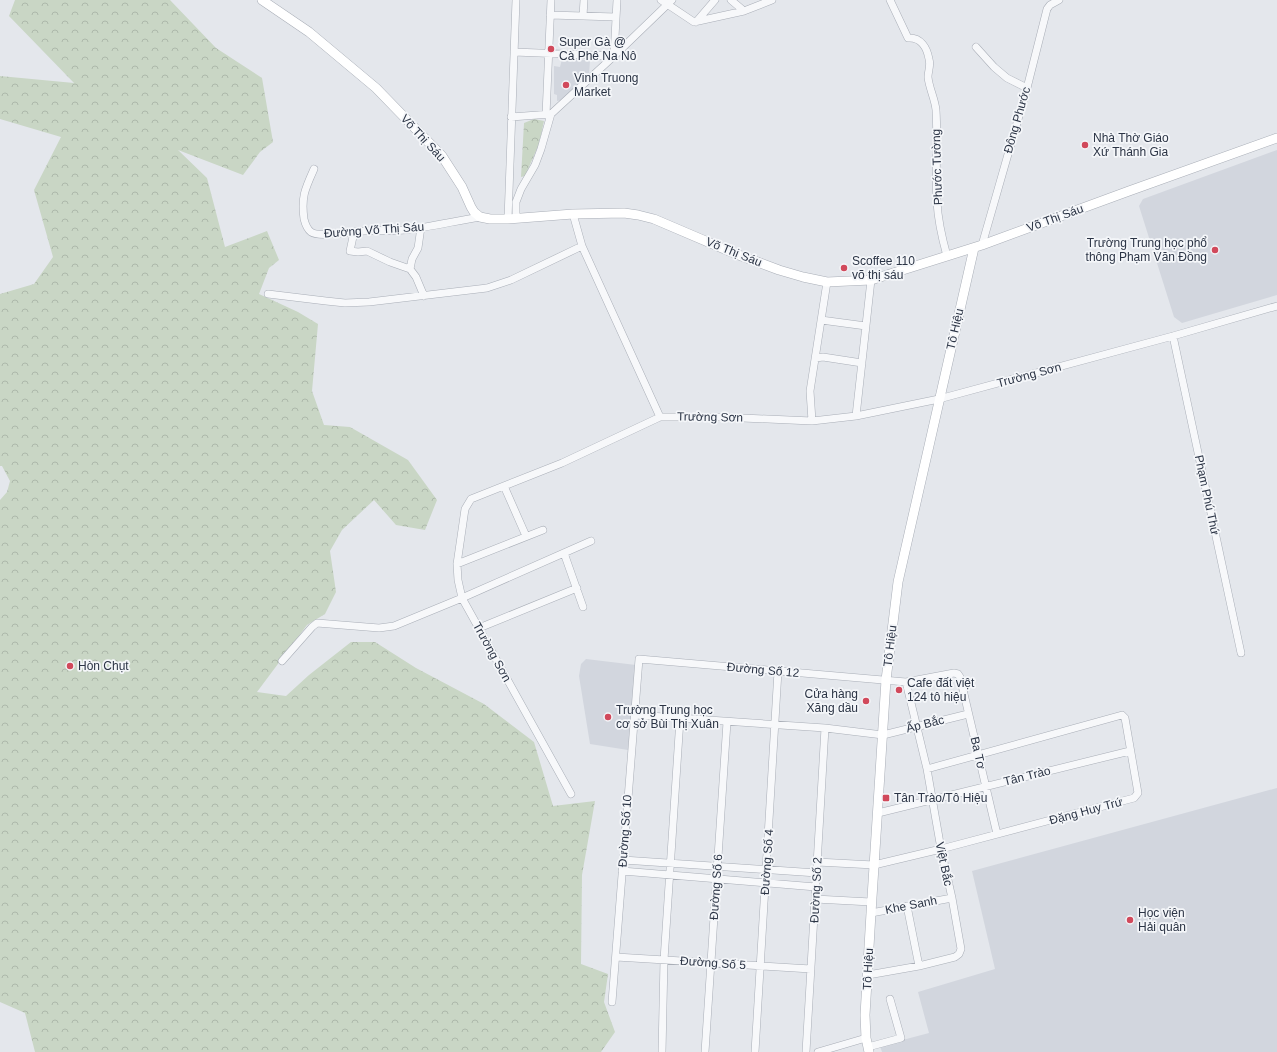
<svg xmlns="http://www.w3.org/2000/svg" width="1277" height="1052" font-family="Helvetica,sans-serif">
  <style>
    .built { fill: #d2d6de }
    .forest { fill: url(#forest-crowns) }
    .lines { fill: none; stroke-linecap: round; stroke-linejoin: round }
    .street-casing { stroke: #a9aeb7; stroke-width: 8 }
    .secondary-casing { stroke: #a9aeb7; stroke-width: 10 }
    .street { stroke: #f7f8fa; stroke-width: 7 }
    .secondary { stroke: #fff; stroke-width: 9 }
    .poi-dot { fill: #d1495b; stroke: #f4f6f9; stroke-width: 1.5 }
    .labels { text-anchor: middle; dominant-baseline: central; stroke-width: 3.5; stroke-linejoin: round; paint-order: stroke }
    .poi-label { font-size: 12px; fill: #2b3445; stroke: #f4f6f9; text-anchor: start }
    .street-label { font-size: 12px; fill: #2b3445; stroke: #f4f6f9 }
  </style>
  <defs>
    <pattern id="forest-crowns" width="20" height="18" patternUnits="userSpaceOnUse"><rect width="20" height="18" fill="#c9d6c5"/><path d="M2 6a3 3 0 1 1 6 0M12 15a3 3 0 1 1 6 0" fill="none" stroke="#adb8ab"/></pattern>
  </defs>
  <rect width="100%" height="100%" fill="#e4e7ec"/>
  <path class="built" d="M562 59 590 60 589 75 584 76V80L562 100 557 101V95L554 94V66L560 67Z
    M1277 150V295L1182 323 1174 317 1139 206 1143 199Z
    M586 659 636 665 628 750 590 744 579 676 581 664Z
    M1277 788V1052H882L880 1046 929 1033 918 992 995 969 972 871Z"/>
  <path class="forest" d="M15 0H170L216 48 262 78 273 142 260 152 243 175 178 150 207 178 225 247 267 231 279 260 269 268 259 294 298 312 318 324 312 391 324 425 350 427 408 460 437 500 425 530 396 525 374 500 342 530 330 551 336 592 325 614 307 625 257 692 286 696 309 675 351 642H375L416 668 484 704 534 742 553 806 595 801 582 875 581 964 608 974 604 1002 615 1032 601 1052H35L25 1013 0 1002V500L7 492 10 481 2 466H0V294L34 284 53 257 34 190 61 137 0 119V76L74 83 9 16Z
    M534 119 544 121 539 144 525 176 521 177 524 123Z"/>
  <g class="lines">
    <g class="street-casing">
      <path id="street" d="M661 0 694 22 744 11 772 0
        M731 0 744 11
        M890 0 908 38C921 37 927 48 929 59 931 66 928 71 928 77 929 88 935 99 936 110 938 141 935 171 937 202 938 221 942 238 947 256
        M550 15 616 17
        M583 16 584 0
        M696 22 715 0
        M976 47 994 67 1007 78 1027 88
        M514 52 614 56 617 0
        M546 115 551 0
        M511 117 551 114
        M314 169C305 189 301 197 304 219 305 223 307 229 311 232 319 238 354 231 365 231 378 230 392 231 405 230 430 227 455 221 480 217
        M573 214 582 246
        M516 218V202L521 189 535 165 541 149 551 114 614 56 672 0
        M508 219 516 0
        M354 232 350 251 358 252 367 251 390 262 410 269 416 277 424 296
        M982 245 1027 88 1047 9 1050 5 1059 0
        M410 269 412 259 418 248 421 227
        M268 294 326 301 345 303 369 302 487 288 511 280 582 246 660 417
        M821 320 866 326
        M1173 336 1241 653
        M816 358 823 357 862 363
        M856 416 871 280
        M812 421 810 391 827 282
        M504 486 526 536
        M564 553 583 607
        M457 564 543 530
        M479 628 577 588
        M282 661 312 627 317 623 379 628 394 626 462 598 591 541
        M635 715 825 728 883 735 968 714
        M571 794 462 598 458 580 457 564 465 509 471 499 562 463 660 417H721L812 421 856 416 939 399 1173 336 1277 306
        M878 813 1130 751
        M623 860 817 873
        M817 862 874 865 941 849 1134 798 1138 793 1125 718 1122 715 927 769
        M622 871 816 887
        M815 899 871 902
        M907 906 919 966
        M871 913 952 898
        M616 957 811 969
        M868 975 919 966 955 957 959 954 961 949 952 898 941 849 927 769 906 682
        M612 1002 639 659 906 682 954 673 958 674 960 677 997 834
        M868 1047 901 1038 890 999
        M662 1052 664 960 680 719
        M705 1052 727 722
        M755 1052 778 671
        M806 1052 825 728
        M818 1052 866 1038"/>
    </g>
    <g class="secondary-casing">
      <path id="secondary" d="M262 0 309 32 376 88 442 156 462 187 471 207 474 212 480 217 490 219H508L573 214 624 213 638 215 654 219 736 254 779 270 803 277 827 282 871 280 982 245 1129 191 1277 138
        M869 1052 866 1038 865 1015 871 913 886 680 898 582 974 248"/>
    </g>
    <use href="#street" class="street"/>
    <use href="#secondary" class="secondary"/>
  </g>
  <g class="poi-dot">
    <circle cx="551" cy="49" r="4"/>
    <circle cx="566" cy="85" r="4"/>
    <circle cx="1085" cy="145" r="4"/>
    <circle cx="1215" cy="250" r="4"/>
    <circle cx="844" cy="268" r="4"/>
    <circle cx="70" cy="666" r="4"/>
    <circle cx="899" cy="690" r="4"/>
    <circle cx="866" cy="701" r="4"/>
    <circle cx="608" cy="717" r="4"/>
    <rect x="882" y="794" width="8" height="8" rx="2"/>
    <circle cx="1130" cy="920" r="4"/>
  </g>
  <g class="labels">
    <g class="poi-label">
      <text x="559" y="42">Super Gà @<tspan x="559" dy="14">Cà Phê Na Nô</tspan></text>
      <text x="574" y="78">Vinh Truong<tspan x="574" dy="14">Market</tspan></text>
      <text x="1093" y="138">Nhà Thờ Giáo<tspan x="1093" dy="14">Xứ Thánh Gia</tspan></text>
      <text x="1207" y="243" text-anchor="end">Trường Trung học phổ<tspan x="1207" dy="14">thông Phạm Văn Đồng</tspan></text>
      <text x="852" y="261">Scoffee 110<tspan x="852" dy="14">võ thị sáu</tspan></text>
      <text x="78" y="666">Hòn Chụt</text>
      <text x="907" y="683">Cafe đất việt<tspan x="907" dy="14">124 tô hiệu</tspan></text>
      <text x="858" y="694" text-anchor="end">Cửa hàng<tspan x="858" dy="14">Xăng dầu</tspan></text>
      <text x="616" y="710">Trường Trung học<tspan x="616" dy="14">cơ sở Bùi Thị Xuân</tspan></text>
      <text x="894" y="798">Tân Trào/Tô Hiệu</text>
      <text x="1138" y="913">Học viện<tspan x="1138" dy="14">Hải quân</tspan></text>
    </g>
    <g class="street-label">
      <text transform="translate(1017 120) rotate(-74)">Đông Phước</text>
      <text transform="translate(423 138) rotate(47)">Võ Thị Sáu</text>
      <text transform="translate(937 167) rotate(-92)">Phước Tường</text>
      <text transform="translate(1055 218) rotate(-20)">Võ Thị Sáu</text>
      <text transform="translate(374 230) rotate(-4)">Đường Võ Thị Sáu</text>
      <text transform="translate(734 252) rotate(22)">Võ Thị Sáu</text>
      <text transform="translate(955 329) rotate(-77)">Tô Hiệu</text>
      <text transform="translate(1029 375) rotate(-15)">Trường Sơn</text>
      <text transform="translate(710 417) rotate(1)">Trường Sơn</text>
      <text transform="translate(1207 495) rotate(78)">Phạm Phú Thứ</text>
      <text transform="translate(890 646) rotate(-83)">Tô Hiệu</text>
      <text transform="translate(492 652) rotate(61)">Trường Sơn</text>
      <text transform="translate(763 670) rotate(5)">Đường Số 12</text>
      <text transform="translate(925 724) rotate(-14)">Ấp Bắc</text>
      <text transform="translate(978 753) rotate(77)">Ba Tơ</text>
      <text transform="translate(1027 776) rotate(-14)">Tân Trào</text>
      <text transform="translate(1086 811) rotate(-15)">Đặng Huy Trứ</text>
      <text transform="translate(625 831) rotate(-86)">Đường Số 10</text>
      <text transform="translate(767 862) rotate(-86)">Đường Số 4</text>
      <text transform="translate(944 864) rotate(78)">Việt Bắc</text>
      <text transform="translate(716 887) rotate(-86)">Đường Số 6</text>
      <text transform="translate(816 890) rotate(-87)">Đường Số 2</text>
      <text transform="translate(911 905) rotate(-11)">Khe Sanh</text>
      <text transform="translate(713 963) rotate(4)">Đường Số 5</text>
      <text transform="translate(868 969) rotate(-87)">Tô Hiệu</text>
    </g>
  </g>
</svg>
